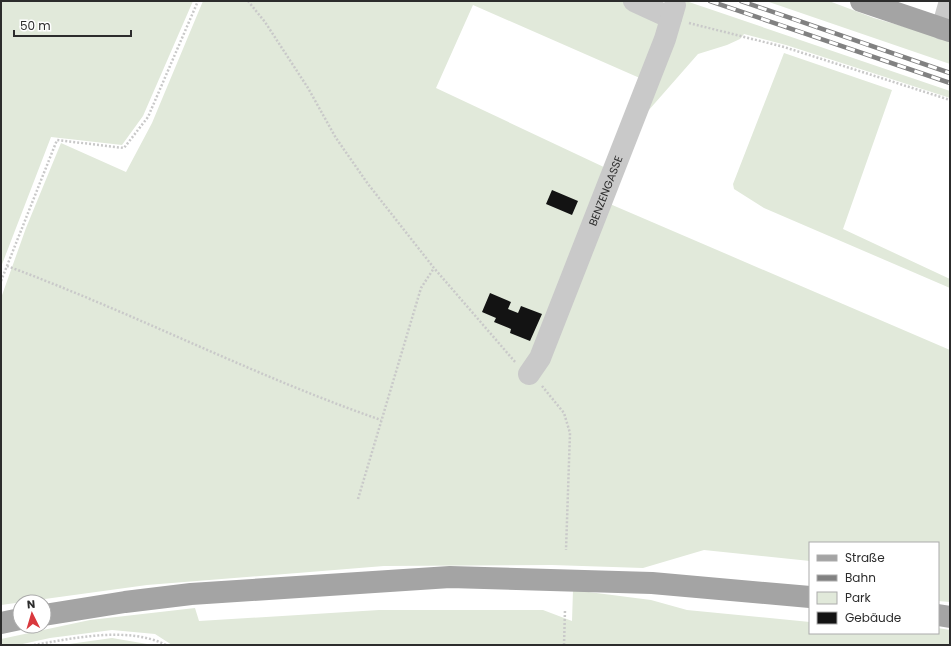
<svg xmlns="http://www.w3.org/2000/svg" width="951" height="646" font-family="Poppins,sans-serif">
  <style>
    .green { fill: #e1e9da }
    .building { fill: #131313 }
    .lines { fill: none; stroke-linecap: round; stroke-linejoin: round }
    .path { stroke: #c9c9c9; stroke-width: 2.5; stroke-dasharray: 2 2; stroke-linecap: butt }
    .minor { stroke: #c9c9c9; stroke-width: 22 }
    .major { stroke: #a4a4a4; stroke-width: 22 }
    .rail-casing { stroke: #818181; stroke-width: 4.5 }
    .rail { stroke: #fff; stroke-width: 3; stroke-dasharray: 9; stroke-linecap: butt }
    .labels { text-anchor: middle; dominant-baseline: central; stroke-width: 4; stroke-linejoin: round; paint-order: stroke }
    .street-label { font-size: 11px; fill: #2c2c2c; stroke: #fff }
  </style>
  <rect width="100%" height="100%" fill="#fff"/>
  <path class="green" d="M1 1H193L143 116 122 145 51 137 1 267Z
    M203 1H626L666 19 642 79 473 5 436 88 608 169 596 198 950 350V602L938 601V543H810V561L704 550 643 568 552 565 384 566 147 585 1 605V298L26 228 61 143 126 172 152 123Z
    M686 1 950 91V98L786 45 744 34 740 39 727 45 698 54 648 111 668 47Z
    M766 1H829L874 18 950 40V64Z
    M784 53 892 90 843 229 950 279V288L764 208 734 189 733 184Z
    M573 590 651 600 687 610 810 622V633H938V628L950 630V645H172L155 634 112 630 50 638 18 645H1V639L90 620 195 608 199 621 379 610H543L572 621Z
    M112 638 153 645H62Z"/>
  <path class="building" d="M552 190 578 201 572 215 546 204Z
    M490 293 511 302 508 309 518 313 521 306 542 314 530 341 510 333 511 329 494 322 496 318 482 312Z"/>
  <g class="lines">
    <path class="path" d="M248 1 265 22 308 88 336 138 368 184 434 268 516 363
      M689 23 784 47 950 100
      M7 266C134 313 254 376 381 420
      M1 281 57 140 124 148 148 117 198 1
      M542 386 564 413 570 433 566 550
      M358 499 421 288 434 268
      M34 645C74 638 129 626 166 645
      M564 645 565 610"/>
    <g class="minor">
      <path d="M634 1 671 18"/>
      <path d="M942 29 950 1"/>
      <path id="s1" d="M529 374 540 358 665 39 675 5"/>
    </g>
    <path class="major" d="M861 1 950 31
      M44 615 125 602 191 594 450 577 652 583 810 597
      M938 615 950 617
      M1 623 20 619"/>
    <g class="rail-casing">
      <path id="rail" d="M710 1 950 83
        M741 1 950 73"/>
    </g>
    <use href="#rail" class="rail"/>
  </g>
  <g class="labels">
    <g class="street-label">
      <text stroke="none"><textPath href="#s1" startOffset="199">BENZENGASSE</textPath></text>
    </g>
  </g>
  <rect width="951" height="646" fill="none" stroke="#2c2c2c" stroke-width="4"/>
  <rect x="809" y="542" width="130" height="92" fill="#ffffff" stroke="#ababab"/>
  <rect x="817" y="555" width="20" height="6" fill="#a4a4a4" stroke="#ababab"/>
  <text x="845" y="562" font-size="12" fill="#2c2c2c">Straße</text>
  <rect x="817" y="575" width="20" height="6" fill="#818181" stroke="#ababab"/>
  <text x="845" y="582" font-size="12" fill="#2c2c2c">Bahn</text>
  <rect x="817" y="592" width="20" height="12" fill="#e1e9da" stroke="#ababab"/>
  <text x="845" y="602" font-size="12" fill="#2c2c2c">Park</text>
  <rect x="817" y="612" width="20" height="12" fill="#131313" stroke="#ababab"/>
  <text x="845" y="622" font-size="12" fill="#2c2c2c">Gebäude</text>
  <g transform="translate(32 614) rotate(355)"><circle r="19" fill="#ffffff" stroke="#ababab"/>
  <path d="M0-3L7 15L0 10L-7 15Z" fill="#d9383d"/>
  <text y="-6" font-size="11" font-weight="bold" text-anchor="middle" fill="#2c2c2c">N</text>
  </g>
  <path d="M14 30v6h117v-6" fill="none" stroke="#2c2c2c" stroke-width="2"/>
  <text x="20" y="30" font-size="12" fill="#2c2c2c" stroke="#ffffff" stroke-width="3" paint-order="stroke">50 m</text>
</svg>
